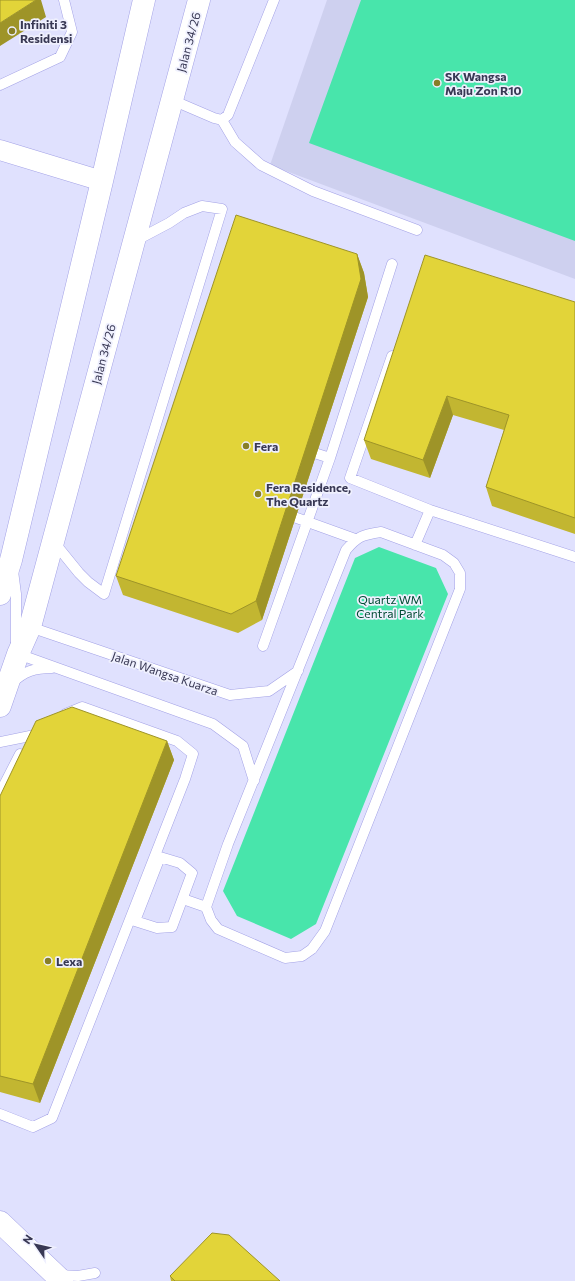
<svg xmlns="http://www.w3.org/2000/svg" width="575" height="1281" font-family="Commissioner,sans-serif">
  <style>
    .built { fill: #ced0ef }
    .green { fill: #48e5ab }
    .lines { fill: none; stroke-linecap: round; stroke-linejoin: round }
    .service-casing { stroke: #a3a2e6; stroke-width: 11 }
    .minor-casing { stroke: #a3a2e6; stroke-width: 21 }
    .tertiary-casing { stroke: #a3a2e6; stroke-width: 23 }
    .secondary-casing { stroke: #a3a2e6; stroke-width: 23 }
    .service { stroke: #fff; stroke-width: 10 }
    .minor { stroke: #fff; stroke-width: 20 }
    .tertiary { stroke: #fff; stroke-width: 22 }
    .secondary { stroke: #fff; stroke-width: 22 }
    .wall { fill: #c2b631 }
    .shaded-wall { fill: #9e9428 }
    .building { fill: #e2d439; stroke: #9e9428 }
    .poi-dot { fill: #887f26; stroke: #eff0fe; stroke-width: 1.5 }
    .labels { text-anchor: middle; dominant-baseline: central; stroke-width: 3.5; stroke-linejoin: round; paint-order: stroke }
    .poi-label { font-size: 12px; font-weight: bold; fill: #383854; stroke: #eff0fe; text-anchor: start }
    .street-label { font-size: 12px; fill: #383854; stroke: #eff0fe }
    .park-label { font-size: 12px; fill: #004b33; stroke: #eff0fe }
  </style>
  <rect width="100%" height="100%" fill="#e0e1fe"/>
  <path class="built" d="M327 0H575V279L270 165Z"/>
  <path class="green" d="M361 0H575V241L309 143Z
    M379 547 436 568 448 594 316 924 291 939 237 916 223 891 355 558Z"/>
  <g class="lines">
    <g class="service-casing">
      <path id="service" d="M0 85 60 57 72 32 64 0
        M172 100 214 118 222 120 228 115 274 0
        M222 120 235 142 261 165 313 191 417 230
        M392 356 350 478 430 510 575 557
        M305 450 330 458
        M283 513 355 539
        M381 532 443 555 454 563 460 573V589L325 931 312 949 302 956 285 958 218 929 211 920 206 907 228 844 346 550C358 536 362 535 381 532Z
        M53 541 79 573 88 582 104 594 222 209 202 206 184 213 169 223 135 241
        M415 545 430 510
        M13 571 16 594V643L18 654 213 724 243 746 254 781
        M30 627 230 695 269 691 298 671
        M263 646 330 458 392 264
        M12 683C24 671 35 668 52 668
        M0 742 30 736
        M0 793 20 754
        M160 857 180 863 192 873 172 927 157 928 135 921Z
        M183 899 206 907
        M0 1114 33 1127 52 1118 185 779 193 754 177 741 82 707 65 714
        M58 1275 78 1276 95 1273"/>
    </g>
    <g class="minor-casing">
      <path id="minor" d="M0 150 102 181"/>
    </g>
    <g class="tertiary-casing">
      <path id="tertiary" d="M0 1222 62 1281"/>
    </g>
    <g class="secondary-casing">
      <path id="secondary" d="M0 594 11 560 102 181 144 0
        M0 706 18 654 30 627 199 0"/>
    </g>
    <use href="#service" class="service"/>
    <use href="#minor" class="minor"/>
    <use href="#tertiary" class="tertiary"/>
    <use href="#secondary" class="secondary"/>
  </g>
  <path class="wall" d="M357 254 364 273 368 297 262 620 238 633 123 595 116 576Z
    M575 302V534L492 506 486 487 504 430 453 415 430 478 371 459 364 440Z
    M167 741 174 760 40 1103 0 1092V796Z
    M170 1276 280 1281H171Z"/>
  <path class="shaded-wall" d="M36 0H41L46 17 0 46V23Z
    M357 254 364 273 368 297 262 620 256 601Z
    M447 396 453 415 430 478 423 460Z
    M167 741 174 760 40 1103 33 1084Z"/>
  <path class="building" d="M0 0H36L0 23Z
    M236 215 357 254 361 279 256 601 231 614 116 576Z
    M425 255 575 302V518L486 487 509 415 447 396 423 460 364 440Z
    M72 707 167 741 33 1084 0 1076V796L36 721Z
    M212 1233 229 1235 280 1281H175L170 1276Z"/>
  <g class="poi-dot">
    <circle cx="12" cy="31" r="4"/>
    <circle cx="437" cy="83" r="4"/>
    <circle cx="246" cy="446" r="4"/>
    <circle cx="258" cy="494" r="4"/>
    <circle cx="48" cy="961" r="4"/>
  </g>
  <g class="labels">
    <g class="poi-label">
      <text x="20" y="24">Infiniti 3<tspan x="20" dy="14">Residensi</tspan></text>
      <text x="445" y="76">SK Wangsa<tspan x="445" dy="14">Maju Zon R10</tspan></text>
      <text x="254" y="446">Fera</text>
      <text x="266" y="487">Fera Residence,<tspan x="266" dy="14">The Quartz</tspan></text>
      <text x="56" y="961">Lexa</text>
    </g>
    <g class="street-label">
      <text transform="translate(188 42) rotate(-75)">Jalan 34/26</text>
      <text transform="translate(103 354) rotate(-75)">Jalan 34/26</text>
      <text transform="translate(165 673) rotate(19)">Jalan Wangsa Kuarza</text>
    </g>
    <g class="park-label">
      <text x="390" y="599">Quartz WM<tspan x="390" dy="14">Central Park</tspan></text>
    </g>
  </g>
  <g transform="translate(36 1245) rotate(304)" stroke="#eff0fe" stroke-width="3" paint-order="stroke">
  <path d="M0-3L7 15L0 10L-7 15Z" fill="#383854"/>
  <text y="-6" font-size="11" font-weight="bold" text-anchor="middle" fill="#383854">N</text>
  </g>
</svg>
